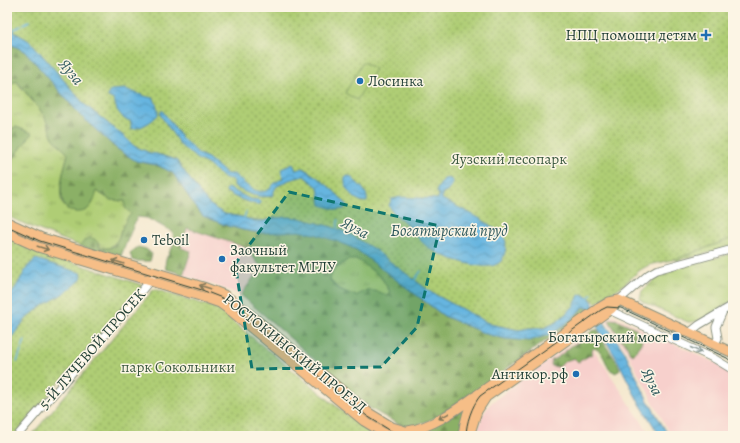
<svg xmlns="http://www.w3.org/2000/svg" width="740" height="443" font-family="Alegreya,serif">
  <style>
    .built { fill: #f7d0cc }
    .grass { fill: url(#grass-tufts); stroke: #678554 }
    .forest { fill: url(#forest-firs); stroke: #55764d; fill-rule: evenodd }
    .park { fill: url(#park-dots); stroke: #678554 }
    .garden { fill: #afcd74; stroke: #678554 }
    .water { fill: url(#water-waves); stroke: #42798a }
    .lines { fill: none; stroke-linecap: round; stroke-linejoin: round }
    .stream { stroke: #66b5e0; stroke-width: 1.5 }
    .minor-casing { stroke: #8a9280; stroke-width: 9 }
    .major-casing { stroke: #8a9280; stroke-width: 11 }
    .minor { stroke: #fff; stroke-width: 7 }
    .major { stroke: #f6be87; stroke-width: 9 }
    .tram { stroke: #1f3d34; stroke-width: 1 }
    .oneway { stroke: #807759 }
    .oneway2 { stroke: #8f9e9a }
    .marked { fill: #0f766e; fill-opacity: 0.2; stroke: #0f766e; stroke-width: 3; stroke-dasharray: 8 5; stroke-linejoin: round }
    .poi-dot { fill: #1f6fb2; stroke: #fcf5e5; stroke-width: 1.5 }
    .labels { text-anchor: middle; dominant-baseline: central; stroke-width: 3; stroke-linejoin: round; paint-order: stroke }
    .poi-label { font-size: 15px; fill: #1f3d34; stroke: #fcf5e5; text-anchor: end }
    .park-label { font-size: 15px; fill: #3c5a41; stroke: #fcf5e5 }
    .street-label { font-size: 15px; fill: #1f3d34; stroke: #fcf5e5 }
    .water-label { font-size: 16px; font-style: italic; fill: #315b5f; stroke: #fcf5e5 }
  </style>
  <defs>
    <pattern id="grass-tufts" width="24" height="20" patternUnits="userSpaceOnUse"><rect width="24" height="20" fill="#afcd74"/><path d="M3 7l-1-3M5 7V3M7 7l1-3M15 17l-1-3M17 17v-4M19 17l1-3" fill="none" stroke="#8ea860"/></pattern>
    <pattern id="forest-firs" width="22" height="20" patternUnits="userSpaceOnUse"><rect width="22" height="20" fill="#8bb066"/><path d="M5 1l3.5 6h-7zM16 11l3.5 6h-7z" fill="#719055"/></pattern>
    <pattern id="park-dots" width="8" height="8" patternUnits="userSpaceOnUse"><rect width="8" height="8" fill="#afcd74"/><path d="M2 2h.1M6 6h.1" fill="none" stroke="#8ea860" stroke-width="1.8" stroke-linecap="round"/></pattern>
    <pattern id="water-waves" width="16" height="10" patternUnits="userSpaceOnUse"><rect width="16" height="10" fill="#66b5e0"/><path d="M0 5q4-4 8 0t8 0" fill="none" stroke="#5394b6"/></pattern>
  </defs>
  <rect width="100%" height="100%" fill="#fcf5e5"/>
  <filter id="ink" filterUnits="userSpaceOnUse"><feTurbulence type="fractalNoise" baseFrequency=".025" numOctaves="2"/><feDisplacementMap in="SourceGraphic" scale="8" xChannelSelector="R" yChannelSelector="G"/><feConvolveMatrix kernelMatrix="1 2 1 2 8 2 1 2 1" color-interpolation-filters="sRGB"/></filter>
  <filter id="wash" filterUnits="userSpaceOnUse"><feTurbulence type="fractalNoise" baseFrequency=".012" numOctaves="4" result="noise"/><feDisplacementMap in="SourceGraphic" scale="16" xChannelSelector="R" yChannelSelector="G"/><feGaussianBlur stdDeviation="0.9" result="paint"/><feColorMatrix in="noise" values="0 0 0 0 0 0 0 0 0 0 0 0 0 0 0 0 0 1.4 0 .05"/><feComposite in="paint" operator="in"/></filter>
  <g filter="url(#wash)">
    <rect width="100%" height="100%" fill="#f4e7cc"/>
    <path class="built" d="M187 228 246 247 261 267 241 295 208 283 183 275 191 252 180 248Z
      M615 316 720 365 733 374V436H671L628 354 606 320 610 317Z
      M584 335 651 436H479L478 431 482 416 490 404 530 373Z"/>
    <path class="grass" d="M16 81 44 115 53 138 68 154C65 166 54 199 66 208 70 211 74 211 78 212L97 191C105 198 115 201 125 201L132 214 120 232 118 240 109 248H100L99 243 80 246 75 244 34 228 7 216V168L31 133 16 127 7 130V92L11 84Z
      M733 238V247L676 261V259Z
      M733 253V300C721 308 702 323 688 322L643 302 640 299 642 291 663 272Z
      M348 259 358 260 381 277 390 292 386 295C371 288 371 295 357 296 349 297 335 286 330 280 330 271 341 266 348 259Z"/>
    <path class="forest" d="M7 39 10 44 25 51 81 116 116 148 128 156 144 163 157 165 173 173 192 202 203 216 228 226 243 230 261 233 299 231 315 234 339 242 357 250 444 316 486 334 506 339 573 318 583 307 588 308 587 311 469 396 437 417 411 428 402 426 371 409 241 295 261 267 245 247 187 228 181 248 191 251 183 275 176 272 166 269C163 258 170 253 174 244L173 232 147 218 137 217 120 258 80 246C87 235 96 235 100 248 103 248 108 249 110 248 122 241 120 224 131 214L125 208V201L110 200 97 191C95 197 94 203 89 208 82 215 66 213 63 203 58 187 64 169 68 154L53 138 44 115 17 81 11 84 7 92ZM347 260H358L381 277 390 292 386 295C373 289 367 289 356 296L337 288 330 280C330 271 340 266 347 260Z
      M16 127 32 133 7 168V130Z
      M138 247 146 249 152 254 150 261H135L132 259 130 253Z
      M610 319 618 320 635 328 642 340 640 346 633 355 630 353 626 343 621 340 609 320Z
      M595 330H598C602 345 615 355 620 369L616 373 609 369C605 361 603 351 594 348L592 350V354L578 362 574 358 565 361 559 367 552 366 551 364 552 360 557 358 573 345 582 340 592 331Z
      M468 406C465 413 464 423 460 430 454 441 430 434 421 432Z"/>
    <path class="park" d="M10 7H733V238L676 259 649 265 640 270 625 284 596 303 589 297 574 306 557 322 544 328H529L519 330 509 328 490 324 432 293 380 254 377 251 332 227 299 218 288 217 275 218 264 221H254L242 217 225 214 216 209 208 203 202 196 176 160 157 154 150 153 134 146 126 138 84 104 31 42 16 33 12 28Z
      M7 237 32 249 142 285 14 436H7Z
      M154 289 216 308 373 436H31Z"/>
    <path class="garden" d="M363 62 375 69 357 100 345 93Z"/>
    <path class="water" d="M7 7H10L12 28 16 33 31 42 84 104 126 138 134 146 150 153 157 154 176 160 202 196 208 203 216 209 225 214 242 217 254 221H264L275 218 288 217 299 218 332 227 348 233 377 251 380 254 432 293 490 324 509 328 519 330 529 328H544L557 322 574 306 579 295 583 294C589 297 593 300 594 307L626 354 647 399 669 436H660L637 399 618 361 598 328 588 308 583 307 573 318 552 334 529 341 506 339 486 334 444 316 357 250 339 242 315 234 299 231 261 233 243 230 228 226 203 216 192 202 173 173 157 165 136 161 116 148 81 116 25 51 10 44 7 39Z
      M125 89C135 92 144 97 154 98L158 110V115C150 123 142 128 131 129V121L124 119 117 110 114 100 108 97V94L111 90Z
      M162 110 182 138 199 154 208 158 227 174H234C242 181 253 194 266 191 270 190 272 185 275 183 277 181 281 180 283 178L281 169 293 164 296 170 303 168C320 178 334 190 347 205L344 209 337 210 321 205 318 187 304 176 289 180 276 187 272 196C259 199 245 193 234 186V182L232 179H225L207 164 197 159 180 145 161 116 160 114Z
      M347 176H350C357 184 369 190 367 202 356 203 343 189 345 178Z
      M448 178 452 180 453 183 447 192 442 193V199C461 209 486 219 502 235 507 239 506 246 505 252 504 256 502 262 497 264 484 272 443 257 430 249 422 243 414 233 407 225 401 218 392 214 389 205L392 199 401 197 438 199 439 194 437 193V189L444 179Z
      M228 188 250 199 259 200 261 203 258 205 237 198 226 192V189Z
      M36 259 81 273 82 276C80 287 43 304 33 313 22 321 15 334 7 344V292L9 291 11 293 13 292 28 266Z"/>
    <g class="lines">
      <path class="stream" d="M24 24 29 21
        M12 30 21 26
        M244 218 246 212
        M337 230 338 220
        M414 281 421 271
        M589 297 592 294
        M17 362 25 340
        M7 369 10 368"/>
    </g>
  </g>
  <g filter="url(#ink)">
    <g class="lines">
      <g class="minor-casing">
        <path id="minor" d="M619 300 649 274 656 270 733 249
          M607 307 609 310 715 359 733 370
          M689 333 699 325 733 305
          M715 344 718 338 716 327 723 311
          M17 436 118 320 152 278"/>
      </g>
      <g class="major-casing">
        <path id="major" d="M7 222 42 238 203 287 224 295 236 303 369 413 392 427 422 436
          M7 233 38 247 200 296 220 303 231 311 364 421 389 436
          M619 300 733 353
          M408 431C432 427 455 411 474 397
          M463 436C464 423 469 405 477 395L599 308 609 302 619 300
          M469 436 477 411 486 397 611 309 619 300"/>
      </g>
      <use href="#minor" class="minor"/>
      <use href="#major" class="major"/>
      <path class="tram" d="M7 226 40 241 202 290 222 298 234 306 367 416 391 431 408 436
        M466 436C466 423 472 406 480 396L601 310 607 307 621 308 727 358 733 363"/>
    </g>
    <defs><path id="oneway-shaft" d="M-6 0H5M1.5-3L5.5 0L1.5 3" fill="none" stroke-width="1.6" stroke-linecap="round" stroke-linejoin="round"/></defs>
    <g class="oneway">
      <use href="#oneway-shaft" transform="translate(43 248) rotate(18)"/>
      <use href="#oneway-shaft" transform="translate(118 262) rotate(-163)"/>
      <use href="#oneway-shaft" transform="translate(205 287) rotate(-162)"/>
      <use href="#oneway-shaft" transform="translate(444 416) rotate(151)"/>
    </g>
    <use class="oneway2" href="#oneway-shaft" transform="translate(696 350) rotate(25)"/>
  </g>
  <path class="marked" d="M289 192 440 226 417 327 381 367 252 369 235 264Z"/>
  <g class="poi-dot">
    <path d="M704 29h4v4h4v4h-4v4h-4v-4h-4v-4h4z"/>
    <circle cx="360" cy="81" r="4"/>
    <circle cx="144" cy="240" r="4"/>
    <circle cx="222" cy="259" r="4"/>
    <rect x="672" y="333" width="8" height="8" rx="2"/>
    <circle cx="576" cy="374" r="4"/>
  </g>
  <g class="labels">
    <g class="poi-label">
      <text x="697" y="35">НПЦ помощи детям</text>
      <text x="368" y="81" text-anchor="start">Лосинка</text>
      <text x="152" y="240" text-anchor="start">Teboil</text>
      <text x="230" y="250" text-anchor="start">Заочный<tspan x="230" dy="17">факультет МГЛУ</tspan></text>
      <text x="668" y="337">Богатырский мост</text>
      <text x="568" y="374">Антикор.рф</text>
    </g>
    <g class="park-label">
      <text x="509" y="159">Яузский лесопарк</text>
      <text x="178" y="367">парк Сокольники</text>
    </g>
    <g class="street-label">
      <text transform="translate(92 349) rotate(-49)">5-Й ЛУЧЕВОЙ ПРОСЕК</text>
      <text transform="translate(295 353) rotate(39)">РОСТОКИНСКИЙ ПРОЕЗД</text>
    </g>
    <g class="water-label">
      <text transform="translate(71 72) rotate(50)">Яуза</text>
      <text transform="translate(355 228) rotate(28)">Яуза</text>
      <text x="449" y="231">Богатырский пруд</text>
      <text transform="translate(652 382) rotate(64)">Яуза</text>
    </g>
  </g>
  <rect width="740" height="443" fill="none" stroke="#fcf5e5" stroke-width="24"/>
</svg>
